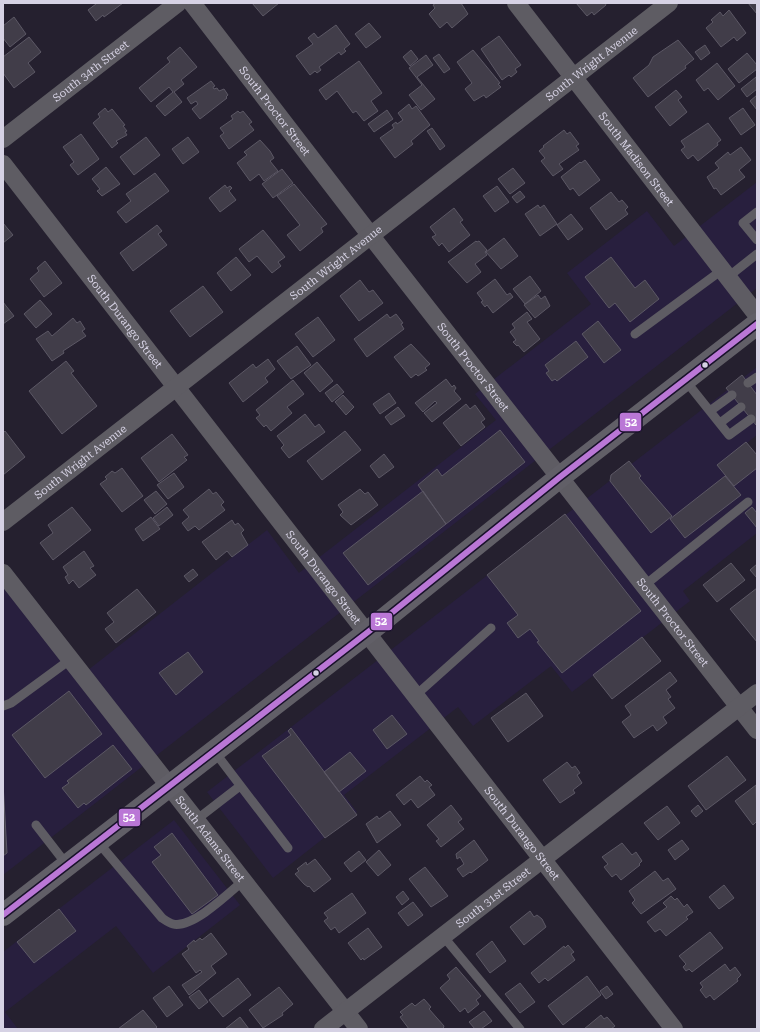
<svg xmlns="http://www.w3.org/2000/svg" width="760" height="1032" font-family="'Roboto Serif',serif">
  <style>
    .built { fill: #281f3e }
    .building { fill: #413d49; stroke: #5c5865 }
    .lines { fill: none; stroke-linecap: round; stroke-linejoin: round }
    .lane { stroke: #5e5c63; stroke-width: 9 }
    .street { stroke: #5e5c63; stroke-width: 18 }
    .secondary { stroke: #615f67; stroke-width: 22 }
    .bus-1-casing { stroke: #18112a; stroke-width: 9 }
    .bus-1 { stroke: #ba77d6; stroke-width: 6 }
    .bus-dot { fill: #d6d2e4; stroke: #18112a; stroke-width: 1.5 }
    .labels { text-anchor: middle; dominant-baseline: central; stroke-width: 4; stroke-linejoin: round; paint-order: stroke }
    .street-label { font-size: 11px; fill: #d6d2e4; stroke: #18112a }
    .line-badge { stroke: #18112a; stroke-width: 1.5 }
    .badge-label { font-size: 11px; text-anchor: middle; font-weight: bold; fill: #fff }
  </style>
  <rect width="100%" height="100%" fill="#25202f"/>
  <path class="built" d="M757 182V288L3 875V573L83 674 267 530 299 573 496 420 475 394 591 304 567 273 647 211 674 246Z
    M757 367V435L747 443 757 455V533L683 591 690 601 572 692 551 666 473 726 458 707 344 795 357 812 273 878 207 792Z
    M174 820 240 905 153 973 116 926 5 1012 18 1029H3V952Z"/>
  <path class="building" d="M95 3H123L104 17 103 15 96 21 88 10 96 4Z
    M252 3H279L263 16Z
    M436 3H461L468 14 452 28 447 22 440 28 429 14 435 8 433 5Z
    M576 3H605L606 5 594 15 592 12 587 16Z
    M748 3H757V14Z
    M729 10 746 33 737 41 734 37 721 47 706 28 713 22 711 20 720 12 723 16Z
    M14 17 26 34 10 47 3 38V26Z
    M369 23 381 37 366 48 355 34Z
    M336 25 350 44 344 49 346 51 341 55 339 52 319 67 321 70 317 73 315 71 310 75 296 56 313 44 308 38 314 33 318 38Z
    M499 36 521 65 515 69 517 72 511 77 509 75 502 80 481 49Z
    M29 37 41 52 28 63 35 72 14 88 3 73V57Z
    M678 40 694 59 685 66 686 68 648 97 633 78 649 65 653 57Z
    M705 45 710 53 701 60 695 52Z
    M180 47 197 67 181 80 184 84 174 92 182 102 165 116 156 106 173 92 169 87 151 102 139 88 170 62 167 58Z
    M411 50 418 59 410 66 403 57Z
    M473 50 500 83 498 84 501 87 486 98 484 95 474 101 465 89 472 83 457 62Z
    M747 53 757 65V69L739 83 728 69Z
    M439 54 450 69 444 73 433 58Z
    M426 55 433 65 417 77 435 99 421 110 409 95 422 85 409 68Z
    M359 61 382 93 371 101 378 111 364 121 356 111 353 113 337 91 326 100 319 90Z
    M717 63 735 86 718 100 708 88 704 91 696 80Z
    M756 77 757 89 747 97 741 89Z
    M211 81 215 86 213 87 214 89 217 88 219 91 224 89 228 95 226 97 227 98 200 119 192 109 198 104 196 101 191 104 187 98Z
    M676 90 682 97 678 100 687 112 670 126 655 107Z
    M757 95V110L750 101Z
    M409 104 412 109 416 106 430 125 411 141 413 144 395 158 380 138 394 128 392 125 396 122 397 124 403 120 398 113Z
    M105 108 108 112 112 109 125 125 123 126 127 131 125 132 127 135 116 141 118 143 112 148 93 123 100 117 98 114Z
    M743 108 755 125 741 135 729 118Z
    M387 110 393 119 374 132 368 124Z
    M238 111 240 113 243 111 252 122 249 124 254 130 229 149 220 136 224 133 220 128 233 119 231 116Z
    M708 123 721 140 717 143 718 145 698 161 693 155 688 159 681 150 685 147 681 141Z
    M432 128 445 146 440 150 427 131Z
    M564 130 567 134 570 132 579 144 576 146 579 150 559 164 563 169 553 176 541 161 545 158 539 151 544 147 543 146Z
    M81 134 99 159 78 175 70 165 74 162 63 147Z
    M146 137 160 155 134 175 120 157Z
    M188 137 199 152 183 164 172 149Z
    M260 140 270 151 274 158 270 161 278 171 264 181 259 174 250 181 237 163 247 155 244 152Z
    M741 147 751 160 739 170 745 177 721 195 716 188 714 189 707 177 719 168 715 163 728 152 730 155Z
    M585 160 600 180 579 196 573 188 570 190 561 177 580 162 581 163Z
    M106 167 120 184 102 196 97 191 100 189 92 179Z
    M513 168 525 183 510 194 498 179Z
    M282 169 293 183 273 198 262 184Z
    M155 173 169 191 126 223 117 212 131 201 126 194Z
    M294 184 327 224 321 228 323 232 300 251 287 235 300 225 277 196Z
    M225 185 227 188 230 186 232 188 229 191 236 200 220 212 209 198Z
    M497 186 509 202 495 212 483 196Z
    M520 191 525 197 517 203 512 197Z
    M611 192 619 202 622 200 628 207 625 210 628 214 606 230 590 208Z
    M538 205 540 208 544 205 557 224 540 236 525 214Z
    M454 208 463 220 460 222 470 235 449 252 442 243 439 246 432 237 436 235 430 227Z
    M571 214 583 229 568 240 557 225Z
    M3 223 13 235 3 243Z
    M157 225 162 231 158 234 167 245 133 271 120 253Z
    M263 230 285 257 278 262 281 266 272 273 257 256 249 262 239 249Z
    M504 238 518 256 501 269 486 252Z
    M476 241 477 242 479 241 487 250 485 252 487 255 475 264 481 272 467 283 448 262Z
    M236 257 251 275 231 291 217 273Z
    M611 257 635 288 645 280 659 299 630 322 615 303 609 308 585 277Z
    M45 261 62 283 44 297 30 279 39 271 37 268Z
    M530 276 541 291 525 304 513 289Z
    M495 279 507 295 510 293 513 297 493 313 487 305 485 307 481 302 483 301 477 293Z
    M360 280 369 292 373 290 383 303 359 321 340 296Z
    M203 286 223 312 190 337 170 311Z
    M538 295 541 299 545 296 550 306 535 318 524 305Z
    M40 300 52 314 36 328 24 314Z
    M3 302 14 316 3 324Z
    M527 312 532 319 527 322 540 339 524 352 518 345 517 346 513 342 516 340 510 332 515 328 512 324Z
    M387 314 390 318 396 314 403 323 401 324 404 329 367 357 354 339Z
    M318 317 335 340 313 357 295 334Z
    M73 318 77 323 80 321 85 329 82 331 86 336 63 351 64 353 52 361 36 339 48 331 52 336Z
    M598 321 621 350 604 363 582 334Z
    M576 341 588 357 557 381 555 379 552 381 546 373 549 371 545 365Z
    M411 344 430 364 425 368 427 370 418 376 416 374 411 378 394 357Z
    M297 346 311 365 291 379 277 361Z
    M268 359 275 369 265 378 268 382 243 402 229 383 253 364 256 368Z
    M66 361 74 371 71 373 97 406 62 434 29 391Z
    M317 362 333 381 320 392 304 373Z
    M742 375 757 395 756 425 726 388Z
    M446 379 452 387 454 385 456 388 454 391 461 399 432 422 424 413 437 403 435 401 423 412 415 403Z
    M293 380 304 394 287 407 292 413 271 431 266 425 264 427 256 418 260 415 256 410Z
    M337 384 344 392 332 402 325 393Z
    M389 393 396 403 380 414 373 404Z
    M343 395 354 407 346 415 335 402Z
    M466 404 470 409 475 405 485 419 481 422 485 427 461 446 443 423Z
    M398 407 405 416 391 425 385 417Z
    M305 414 315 427 319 424 325 432 289 458 281 448 284 445 277 436Z
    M500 430 525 462 446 524 418 485 437 469 442 476Z
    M5 431 25 457 3 475V433Z
    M345 431 361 450 322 480 307 461Z
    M172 434 188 455 184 457 187 460 159 482 141 458Z
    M746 442 757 455V468L734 486 717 465Z
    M384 454 394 467 379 478 370 466Z
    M629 461 641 476 639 478 672 516 651 533 610 481 611 475Z
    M122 468 143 496 122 512 100 484 107 479 105 477 112 471 115 473Z
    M174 473 184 487 168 499 157 485Z
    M725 476 741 495 685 538 670 519Z
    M209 489 213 494 216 492 224 502 221 505 225 510 199 530 195 526 188 531 182 523 189 517 183 510Z
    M360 489 365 494 368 492 378 505 351 525 340 515 343 512 338 505Z
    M156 491 167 504 155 514 144 500Z
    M423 491 446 524 368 585 343 553Z
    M72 507 91 530 53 560 40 543 53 533 48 525Z
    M167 507 173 515 159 526 153 518Z
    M752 507 757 513V528L745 513Z
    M565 514 641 611 562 673 537 642 539 641 530 629 518 638 507 623 518 615 487 575Z
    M151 517 160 529 143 541 135 529Z
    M232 520 235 525 238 523 244 530 241 533 248 545 232 557 227 551 216 560 202 542Z
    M84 551 94 566 90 568 96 575 79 588 73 580 69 584 65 577 68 575 63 567Z
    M731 563 745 580 717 602 703 585Z
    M757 564V578L750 570Z
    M193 569 198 575 189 582 184 576Z
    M757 588V642L730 609Z
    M137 589 156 612 116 643 105 629 114 622 107 613Z
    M642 637 661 661 612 699 593 675Z
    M188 652 203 672 176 695 159 673Z
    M670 672 677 681 666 690 671 697 668 699 675 708 663 717 667 723 657 731 653 725 634 738 622 722 631 715 625 706Z
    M69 691 102 734 45 778 12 735Z
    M526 693 543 716 508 742 491 718Z
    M392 715 407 734 387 749 373 730Z
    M291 728 357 815 325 838 262 756 291 735 288 731Z
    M113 745 132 769 86 805 84 803 78 808 62 788 69 783 67 781Z
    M350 752 366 771 339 792 324 772Z
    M727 756 746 780 706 810 688 786Z
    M567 762 572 768 575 766 580 773 577 775 582 783 573 790 575 793 560 803 543 780Z
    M420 776 425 782 427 780 432 785 429 787 435 795 418 808 411 799 404 805 396 795Z
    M3 783 7 853 3 856Z
    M756 785 757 821 753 825 735 801Z
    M451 805 462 819 458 822 464 829 441 847 436 841 439 839 427 825Z
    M698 805 703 811 696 817 691 811Z
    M667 806 680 823 658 840 644 823Z
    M390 811 401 825 377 843 366 824 377 816 379 819Z
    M172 833 218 895 192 914 152 862 161 855 154 847Z
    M474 840 488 860 471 873 470 872 463 877 457 869 464 864 460 857 457 859 456 854Z
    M682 840 689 849 675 860 668 850Z
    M622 843 632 855 636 852 642 861 639 864 640 865 621 880 616 874 612 877 604 867 608 864 602 857Z
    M379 850 391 865 378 876 366 862Z
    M359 851 366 860 351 872 344 863Z
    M315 859 331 879 314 892 309 886 308 887 304 884 295 874 299 871 297 869 306 862 307 865Z
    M425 867 448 896 431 907 409 879Z
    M655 871 663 881 668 878 676 889 641 914 632 903 635 900 629 891Z
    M724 885 734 898 719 909 709 897Z
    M403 891 409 899 402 905 396 897Z
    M352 893 366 913 339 933 335 927 331 930 324 921 328 918 324 913Z
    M671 896 675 900 677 898 684 907 687 904 693 912 686 917 688 919 666 936 660 929 655 932 647 922 667 907 663 903Z
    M413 902 423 915 408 926 398 913Z
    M59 909 76 931 34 963 17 942Z
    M530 911 534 917 537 915 542 919 546 927 524 945 510 927Z
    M368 928 382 947 364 960 363 958 361 960 348 943Z
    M710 932 723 948 692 972 689 969 686 971 683 967 686 964 679 956Z
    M211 933 227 954 211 966 216 973 189 995 182 985 202 972 200 970 196 973 182 954 189 949 187 946 194 940 195 942 200 938 202 940Z
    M492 941 506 961 490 973 476 954Z
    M568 945 574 952 571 954 575 960 548 981 545 978 539 983 531 973 564 946 565 948Z
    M725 964 730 971 735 967 741 975 737 979 738 981 714 1000 710 995 706 998 700 990 703 987 700 983Z
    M456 967 481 996 476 1000 479 1004 468 1013 465 1008 460 1012 440 988 450 979 447 975Z
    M587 976 601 995 563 1025 548 1006Z
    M238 978 251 995 223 1017 209 1000Z
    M520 983 535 1002 520 1013 505 994Z
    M169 986 183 1005 167 1017 153 998Z
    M607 986 613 994 606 999 600 991Z
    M279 987 293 1004 282 1013 283 1015 263 1028 249 1010Z
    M199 990 208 1002 199 1009 189 997Z
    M424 999 431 1007 429 1009 444 1026 443 1029H409L400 1017 403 1015 400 1012 412 1003 415 1006Z
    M143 1010 157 1027 155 1029H118Z
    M484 1011 492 1021 481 1029H475L469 1022Z
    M601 1015 604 1019 607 1017 615 1026 611 1029H584Z
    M240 1017 249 1029H225Z"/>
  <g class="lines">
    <path class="lane" d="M757 212 743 223 757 240
      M728 277 757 254
      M635 334 722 270
      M685 380 729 435 751 419
      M748 383 757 377
      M710 411 732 395
      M720 423 741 407
      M645 585 748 502
      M416 695 491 628
      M3 706 11 703 71 659
      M214 751 288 848
      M196 820 240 786
      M36 825 67 865
      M98 842 162 918C165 920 169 923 173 924 192 929 229 893 243 881
      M443 936 520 1029"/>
    <g class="street">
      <path id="s1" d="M192 3 371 236 757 730"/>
      <path id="s2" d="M516 3 757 315"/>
      <path id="s3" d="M3 139 178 3"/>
      <path id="s4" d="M3 164 674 1029"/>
      <path id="s5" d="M3 522 669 3"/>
      <path id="s6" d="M3 573 359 1029"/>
      <path id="s7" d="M323 1029 757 693"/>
    </g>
    <path class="secondary" d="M3 915 368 632 560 477 757 324"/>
    <g class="bus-1-casing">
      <path id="bus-1" d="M3 915 368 632 560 477 757 324"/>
    </g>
    <use href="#bus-1" class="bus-1"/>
  </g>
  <g class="bus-dot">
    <circle cx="705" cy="365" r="3.5"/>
    <circle cx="316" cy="673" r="3.5"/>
  </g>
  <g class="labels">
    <g class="street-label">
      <text stroke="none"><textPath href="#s5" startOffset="746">South Wright Avenue</textPath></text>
      <text stroke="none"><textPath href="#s3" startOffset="111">South 34th Street</textPath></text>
      <text stroke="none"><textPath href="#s1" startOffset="136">South Proctor Street</textPath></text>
      <text stroke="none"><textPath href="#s2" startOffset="197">South Madison Street</textPath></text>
      <text stroke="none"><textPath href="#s5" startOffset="422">South Wright Avenue</textPath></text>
      <text stroke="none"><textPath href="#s4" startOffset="199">South Durango Street</textPath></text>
      <text stroke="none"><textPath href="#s1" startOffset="460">South Proctor Street</textPath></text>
      <text stroke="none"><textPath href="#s5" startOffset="98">South Wright Avenue</textPath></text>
      <text stroke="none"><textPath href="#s4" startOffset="523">South Durango Street</textPath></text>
      <text stroke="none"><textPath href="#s1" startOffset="784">South Proctor Street</textPath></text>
      <text stroke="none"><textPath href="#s4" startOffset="847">South Durango Street</textPath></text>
      <text stroke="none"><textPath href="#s6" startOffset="337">South Adams Street</textPath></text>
      <text stroke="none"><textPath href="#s7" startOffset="215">South 31st Street</textPath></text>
    </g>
  </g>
  <g class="line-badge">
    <rect x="619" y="412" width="23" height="20" rx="4" fill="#ba77d6"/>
    <rect x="370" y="612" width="23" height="19" rx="4" fill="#ba77d6"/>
    <rect x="118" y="808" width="23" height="19" rx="4" fill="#ba77d6"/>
  </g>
  <g class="badge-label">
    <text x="631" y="426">52</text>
    <text x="381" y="625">52</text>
    <text x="129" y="821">52</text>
  </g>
  <rect width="760" height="1032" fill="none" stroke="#d6d2e4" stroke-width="8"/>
</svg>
